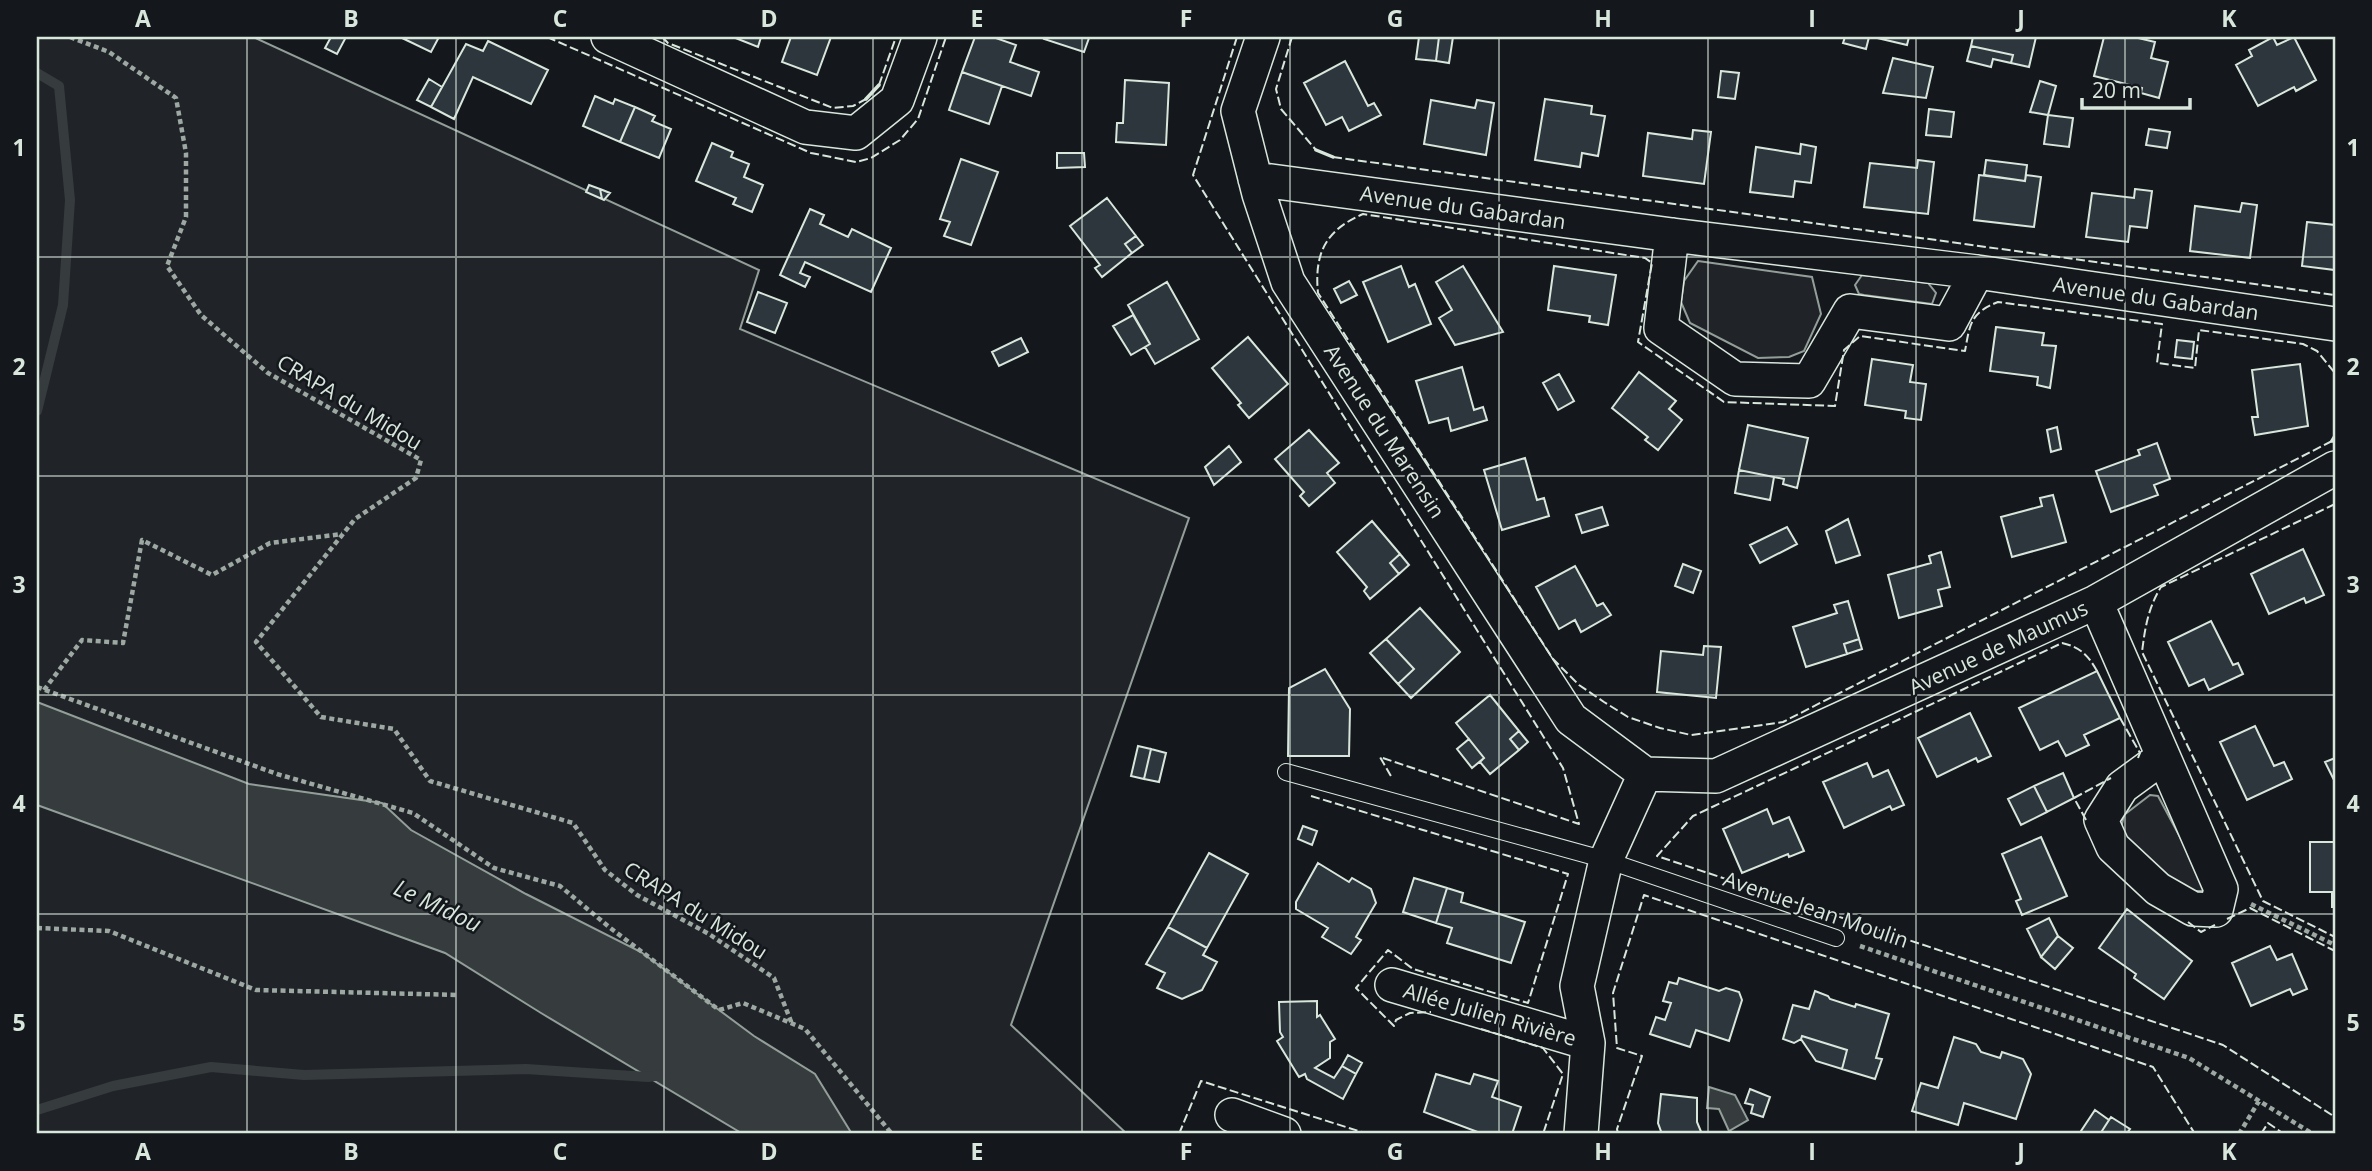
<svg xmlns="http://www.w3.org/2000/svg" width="2372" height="1171" font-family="'Open Sans',sans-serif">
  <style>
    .green { fill: #202428; stroke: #939e99; stroke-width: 2 }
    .water { fill: #363b3e; stroke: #939e99; stroke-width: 2 }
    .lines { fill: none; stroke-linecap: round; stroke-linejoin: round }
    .stream { stroke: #363b3e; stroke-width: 10 }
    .building { fill: #2c363c; stroke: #d8e6dc; stroke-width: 2 }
    .service-casing { stroke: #d8e6dc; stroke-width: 18 }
    .minor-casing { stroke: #d8e6dc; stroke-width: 36 }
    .path { stroke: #9da8a2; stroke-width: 4.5; stroke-dasharray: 5 3.5; stroke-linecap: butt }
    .service { stroke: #14181c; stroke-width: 16 }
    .minor { stroke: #14181c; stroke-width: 33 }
    .fence { stroke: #d8e6dc; stroke-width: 2; stroke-dasharray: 9 3.5; stroke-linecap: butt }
    .wall { stroke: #d8e6dc; stroke-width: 3.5 }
    .grid { fill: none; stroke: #d8e6dc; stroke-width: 2; stroke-opacity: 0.55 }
    .labels { text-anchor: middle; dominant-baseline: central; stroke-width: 5; stroke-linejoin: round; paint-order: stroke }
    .street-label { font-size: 21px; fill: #d8e6dc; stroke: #14181c }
    .water-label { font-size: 23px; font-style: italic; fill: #d8e6dc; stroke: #14181c }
    .neatline { fill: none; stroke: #d8e6dc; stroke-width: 2.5 }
    .grid-label { font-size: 23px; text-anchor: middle; font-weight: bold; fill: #d8e6dc }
  </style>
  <rect width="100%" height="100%" fill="#14181c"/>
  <path class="green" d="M37 37H253L759 270 740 329 1189 518 1011 1025 1127 1134H37Z
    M1698 261 1812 277 1821 314 1804 351 1789 357 1758 358 1690 323 1681 302 1684 281Z
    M1862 275 1928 283 1936 293 1932 304 1864 295 1859 294 1855 285Z
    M2150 795 2158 796 2202 878 2206 891H2190L2143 858 2119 837 2124 815Z"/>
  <path class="water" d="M37 702 249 784 382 803 411 830 526 894 641 952 754 1036 815 1074 852 1134H743L541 1013 445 953 37 805Z
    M1709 1087 1735 1095 1748 1120 1729 1131 1719 1109 1707 1108Z"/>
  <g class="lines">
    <path class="stream" d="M37 73 59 86 70 200 63 305 37 411
      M37 1110 113 1086 211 1067 304 1075 526 1069 648 1077 661 1075"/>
  </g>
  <path class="building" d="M331 37H346L337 54 325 48Z
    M400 37H439L431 52Z
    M733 37H761L758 47Z
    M791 37H831L817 75 782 62Z
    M975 37H993L1016 45 1010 62 1039 72 1031 96 962 72Z
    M1045 37H1084L1089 38 1084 52 1044 39Z
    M1419 37H1439L1436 61 1416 59Z
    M1439 37H1453L1449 63 1436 61Z
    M1845 37H1869L1866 49 1843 43Z
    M1873 37H1909L1907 45Z
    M1973 37H2036L2029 67 2011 63 2013 55 1971 46Z
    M2104 37H2134L2155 42 2151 58 2168 62 2159 98 2141 93 2142 88 2094 76Z
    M2273 37 2277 45 2294 37 2316 80 2296 91 2294 87 2258 106 2236 65 2252 56 2249 50Z
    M488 41 548 70 531 104 473 77 454 119 431 107 466 44 483 51Z
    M1971 46 2013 55 2011 63 1993 59 1991 67 1967 61Z
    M1893 58 1933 67 1926 98 1883 93Z
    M1345 61 1368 106 1374 103 1381 115 1349 131 1342 117 1326 125 1304 83Z
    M1721 71 1739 73 1735 99 1718 97Z
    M962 72 1002 86 989 124 949 110Z
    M429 79 442 87 431 107 417 100Z
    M1125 80 1169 83 1166 145 1116 142 1117 123H1123Z
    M2040 81 2056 86 2048 115 2030 112Z
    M595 96 613 104 615 99 635 107 620 142 583 126Z
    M1545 99 1592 106 1591 114 1605 116 1598 156 1582 153 1580 167 1535 160Z
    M1431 100 1475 108 1477 100 1494 103 1486 155 1424 144Z
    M635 107 655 116 652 121 671 129 659 158 620 142Z
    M1929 109 1954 112 1951 137 1926 135Z
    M2048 115 2073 118 2069 147 2044 144Z
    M2149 129 2170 132 2167 148 2146 145Z
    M1693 130 1711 132 1704 184 1643 176 1648 133 1692 139Z
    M712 143 733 152 731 157 749 164 744 177 763 185 752 212 733 204 736 198 696 181Z
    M1801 144 1816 147 1811 183 1795 181 1793 197 1750 192 1756 147 1800 154Z
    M1057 153H1084L1085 167 1057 168Z
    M961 159 998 172 971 245 944 236 950 222 940 219Z
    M1918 160 1934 162 1928 214 1864 207 1870 163 1917 168Z
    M1986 160 2027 165 2025 181 1984 175Z
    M1979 175 2025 181 2026 175 2041 177 2034 227 1974 220Z
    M589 185 600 189 602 199 586 192Z
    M600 189 610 193 604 200 602 199Z
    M2135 189 2152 191 2147 228 2130 226 2128 242 2086 237 2092 193 2134 198Z
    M1107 198 1136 236 1125 244 1132 253 1102 277 1095 268 1100 265 1070 226Z
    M2242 203 2257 205 2250 258 2190 251 2195 206 2240 212Z
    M810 209 824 215 820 224 848 237 852 229 891 248 871 292 805 262 800 273 810 277 805 287 780 275Z
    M2307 222 2335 225V270L2302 266Z
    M1136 236 1143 245 1132 253 1125 244Z
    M1401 266 1409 287 1415 284 1431 324 1388 342 1363 282Z
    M1463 266 1503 332 1455 345 1439 318 1452 310 1436 282Z
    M1554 266 1616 275 1608 325 1589 322 1590 316 1548 310Z
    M1349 281 1357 295 1341 303 1334 289Z
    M1167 282 1199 339 1155 364 1145 347 1150 344 1128 305Z
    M758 292 787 303 775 333 747 322Z
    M1133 315 1150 344 1131 355 1113 326Z
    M1996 327 2044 333 2042 345 2056 346 2050 388 2037 385 2038 377 1990 371Z
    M1248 337 1288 384 1249 418 1238 405 1241 403 1212 368Z
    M1021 338 1028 352 999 366 992 352Z
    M2177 340 2194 342 2192 359 2175 357Z
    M1872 359 1913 365 1910 382 1926 384 1921 420 1905 418 1906 411 1865 405Z
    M2300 364 2308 426 2255 435 2252 417H2258L2252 370Z
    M1462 367 1474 410 1483 407 1487 420 1451 431 1448 418 1429 423 1416 381Z
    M1639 372 1676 401 1669 409 1682 420 1658 450 1645 440 1648 437 1612 408Z
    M1559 374 1574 401 1558 410 1543 383Z
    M1748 425 1808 438 1797 488 1783 484 1784 479 1739 470Z
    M2057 427 2061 449 2051 452 2047 430Z
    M1309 430 1339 463 1327 473 1335 483 1309 506 1300 496 1304 492 1275 459Z
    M2157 443 2170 479 2154 485 2158 495 2111 512 2096 471 2140 455 2138 450Z
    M1229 446 1241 462 1214 485 1205 467Z
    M1525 458 1537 500 1544 498 1549 516 1502 530 1484 470Z
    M1739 470 1774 477 1770 500 1735 493Z
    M2053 495 2066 542 2012 557 2001 517 2042 506 2040 498Z
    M1602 507 1608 525 1582 533 1576 515Z
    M1848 519 1860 555 1836 563 1826 531Z
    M1372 521 1400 554 1390 563 1399 574 1370 599 1364 591 1367 587 1337 552Z
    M1787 527 1797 544 1760 563 1750 545Z
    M2303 549 2324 595 2306 603 2304 598 2269 614 2251 574Z
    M1941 552 1950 587 1938 590 1942 606 1899 618 1888 575 1931 563 1929 556Z
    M1400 554 1409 565 1399 574 1390 563Z
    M1683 564 1701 571 1693 593 1675 586Z
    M1575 566 1597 606 1603 603 1611 615 1581 632 1575 620 1559 629 1536 587Z
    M1848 601 1859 639 1844 644 1847 654 1806 667 1793 627 1837 613 1834 605Z
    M1420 608 1460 652 1411 698 1398 684 1414 669 1386 639Z
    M2211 621 2233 665 2238 663 2243 674 2209 690 2204 679 2189 686 2168 642Z
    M1386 639 1414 669 1398 684 1370 653Z
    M1859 639 1862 649 1847 654 1844 644Z
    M1704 646 1721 647 1716 698 1657 692 1661 651 1703 655Z
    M1325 669 1350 709 1349 756H1288L1289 688Z
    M2097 671 2120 718 2084 735 2089 745 2066 756 2058 741 2040 750 2019 708Z
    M1490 695 1519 731 1510 739 1519 750 1490 774 1480 762 1484 758 1456 723Z
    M1970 713 1991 756 1978 762 1976 758 1937 777 1918 738Z
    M2255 726 2274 766 2284 762 2292 779 2247 800 2220 742Z
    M1519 731 1528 742 1519 750 1510 739Z
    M1469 739 1484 758 1472 768 1457 749Z
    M1138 746 1151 749 1144 779 1131 776Z
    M1151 749 1166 753 1159 782 1144 779Z
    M2335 758V782L2325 762Z
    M1867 763 1873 777 1888 770 1904 805 1892 810 1890 806 1844 828 1823 782Z
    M2063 773 2074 798 2047 812 2034 786Z
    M2034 786 2047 812 2021 825 2008 799Z
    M1767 809 1773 824 1789 817 1804 851 1789 857 1788 854 1742 873 1723 829Z
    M1303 826 1317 831 1312 845 1298 839Z
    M2041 837 2067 896 2022 915 2016 901 2021 899 2002 854Z
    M2310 842H2335V907H2332V892H2310Z
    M1209 853 1248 874 1207 948 1168 927Z
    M1318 863 1349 882 1352 878 1371 889 1376 903 1356 937 1361 940 1351 954 1322 937 1328 928 1296 909V902Z
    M1414 878 1447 888 1436 923 1403 912Z
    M1447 888 1463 893 1461 902 1525 922 1511 963 1447 943 1452 928 1436 923Z
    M2127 909 2192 961 2164 999 2134 978 2136 974 2099 948Z
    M2049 918 2058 936 2041 957 2027 929Z
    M1168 927 1207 948 1203 955 1217 962 1202 990 1182 999 1157 988 1165 973 1146 964Z
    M2058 936 2073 948 2055 969 2041 957Z
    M2270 946 2277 960 2292 954 2307 989 2293 995 2290 989 2251 1006 2232 963Z
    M1679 978 1719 991 1726 988 1739 992 1742 1000 1729 1041 1696 1030 1690 1047 1650 1034 1656 1017 1665 1020 1671 1003 1663 1001 1669 982 1677 984Z
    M1815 991 1828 996 1830 999 1855 1007 1856 1004 1889 1014 1876 1058 1882 1059 1875 1079 1842 1069 1847 1050 1802 1036 1801 1039 1794 1043 1783 1039 1793 1005 1809 1009Z
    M1317 1001V1017L1320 1015 1335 1039 1330 1042V1058L1315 1068 1334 1078 1342 1066 1356 1074 1343 1099 1307 1079 1305 1074 1299 1077 1277 1041 1283 1037 1280 1032 1279 1002Z
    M1802 1036 1847 1050 1842 1069 1816 1061 1801 1039Z
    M1954 1037 1976 1044 1981 1052 2000 1058 2002 1052 2023 1059 2031 1074 2016 1119 1964 1103 1958 1125 1912 1111 1921 1083 1938 1088Z
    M1348 1055 1362 1063 1356 1074 1342 1066Z
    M1436 1074 1470 1084 1474 1074 1498 1081 1492 1097 1521 1107 1512 1134H1483L1424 1112Z
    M1750 1089 1770 1097 1763 1117 1751 1113 1753 1105 1745 1103Z
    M1661 1094 1697 1098V1122L1702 1134H1662L1658 1123Z
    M2095 1110 2109 1120 2100 1134H2079Z
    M2111 1117 2130 1129 2126 1134H2100Z"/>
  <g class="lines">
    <g class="service-casing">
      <path id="service" d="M1286 772 1606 860 1836 938"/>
    </g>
    <g class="minor-casing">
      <path id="minor" d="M608 37 805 127 856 133 897 100 920 37
        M1263 37 1238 111 1259 194 1288 282 1571 719 1645 774
        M1255 179 1672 235 1977 272 2335 324
        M1672 235 1661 328 1735 379 1809 381 1850 311 1949 324 1977 272
        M2096 602 2221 889 2216 910 2193 909 2158 889 2113 847 2101 820 2122 787 2163 757
        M1645 774 1716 776 2096 602 2335 468
        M1392 985 1588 1043
        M1232 1115 1284 1134
        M1581 1134 1588 1043 1577 986 1606 860 1645 774"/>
    </g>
    <path class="path" d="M70 37 109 52 176 98 186 153V217L167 266 201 315 268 373 421 460 416 478 355 519 256 642 321 717 394 729 430 781 573 823 605 870 637 895 709 934 774 978 792 1024
      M37 687 277 774 413 813 494 868 560 886 609 927 719 1010 743 1003 805 1029 892 1134
      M44 690 82 640 123 643 142 540 212 575 270 543 342 534
      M2251 904 2335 945
      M37 928 109 931 256 990 459 995
      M1860 946 2189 1058 2313 1134
      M2239 1134 2259 1101"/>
    <use href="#service" class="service"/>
    <use href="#minor" class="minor"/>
    <path class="fence" d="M547 37 811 153 856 162 871 158 900 140 918 119 946 37
      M662 37 668 43 833 108 853 106 866 99
      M1237 37 1193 175 1563 768 1579 824 1380 757 1392 778
      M1292 37 1276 89 1281 109 1316 150
      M879 85 896 37
      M1333 157 2335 295
      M2332 441 1783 722 1691 735 1660 728 1628 717 1604 702 1579 685 1553 659 1318 293C1314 253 1326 230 1363 214L1645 258 1652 263 1638 342 1724 402 1835 406 1844 350 1860 336 1965 351C1970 324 1970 313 1998 302L2162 324 2157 363 2195 368 2199 330 2303 344 2317 351 2335 373
      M2335 504 2161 587C2148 608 2145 628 2142 652L2263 901 2335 937
      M2097 671C2088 655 2080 647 2062 643L1693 816 1657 856 2223 1045 2335 1117
      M2120 718 2140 753 2138 758
      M1311 796 1568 874 1528 1003 1413 969 1388 950 1356 988 1394 1026 1396 1020 1410 1013 1431 1012
      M2086 820 2074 798 2111 778
      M2227 919 2250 908 2335 951
      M2188 922 2201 932 2215 925
      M1481 1029 1543 1048 1563 1074 1543 1134
      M1179 1134 1201 1081 1368 1134
      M1618 1134 1617 1129 1642 1056 1617 1048 1613 993 1644 895 2153 1067 2195 1134
      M2261 1134 2268 1123 2284 1134"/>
    <path class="wall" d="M866 99 879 85
      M1316 150 1333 157
      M2332 441 2335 436"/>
  </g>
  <path class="grid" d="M247 37V1134M456 37V1134M664 37V1134M873 37V1134M1082 37V1134M1290 37V1134M1499 37V1134M1708 37V1134M1916 37V1134M2125 37V1134M37 257H2335M37 476H2335M37 695H2335M37 914H2335"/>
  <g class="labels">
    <g class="street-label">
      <text transform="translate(1463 207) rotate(8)">Avenue du Gabardan</text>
      <text transform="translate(2156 298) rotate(8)">Avenue du Gabardan</text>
      <text transform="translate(350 402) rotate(31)">CRAPA du Midou</text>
      <text transform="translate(1385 431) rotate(57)">Avenue du Marensin</text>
      <text transform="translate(1998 647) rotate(-25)">Avenue de Maumus</text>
      <text transform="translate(1816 909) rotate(19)">Avenue Jean Moulin</text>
      <text transform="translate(696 910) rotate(32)">CRAPA du Midou</text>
      <text transform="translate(1490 1014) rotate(16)">Allée Julien Rivière</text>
    </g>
    <g class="water-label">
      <text transform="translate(438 905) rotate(25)">Le Midou</text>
    </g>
  </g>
  <rect width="2372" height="1171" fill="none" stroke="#14181c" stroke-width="77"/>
  <path d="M2082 98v10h108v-10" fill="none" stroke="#d8e6dc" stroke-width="3.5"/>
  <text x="2092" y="98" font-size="21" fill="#d8e6dc" stroke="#14181c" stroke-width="5" paint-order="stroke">20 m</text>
  <rect x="38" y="38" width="2296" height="1094" class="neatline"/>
  <g class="grid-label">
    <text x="143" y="27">A</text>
    <text x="351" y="27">B</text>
    <text x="560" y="27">C</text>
    <text x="769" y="27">D</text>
    <text x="977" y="27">E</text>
    <text x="1186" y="27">F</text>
    <text x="1395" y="27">G</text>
    <text x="1603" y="27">H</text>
    <text x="1812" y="27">I</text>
    <text x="2021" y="27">J</text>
    <text x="2229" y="27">K</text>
    <text x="19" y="156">1</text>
    <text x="2353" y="156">1</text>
    <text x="19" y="375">2</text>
    <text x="2353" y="375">2</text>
    <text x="19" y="593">3</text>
    <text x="2353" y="593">3</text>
    <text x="19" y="812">4</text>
    <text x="2353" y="812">4</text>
    <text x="19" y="1031">5</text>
    <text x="2353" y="1031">5</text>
    <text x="143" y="1160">A</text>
    <text x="351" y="1160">B</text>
    <text x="560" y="1160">C</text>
    <text x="769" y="1160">D</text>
    <text x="977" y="1160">E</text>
    <text x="1186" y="1160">F</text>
    <text x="1395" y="1160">G</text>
    <text x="1603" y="1160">H</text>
    <text x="1812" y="1160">I</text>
    <text x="2021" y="1160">J</text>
    <text x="2229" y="1160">K</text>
  </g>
</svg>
